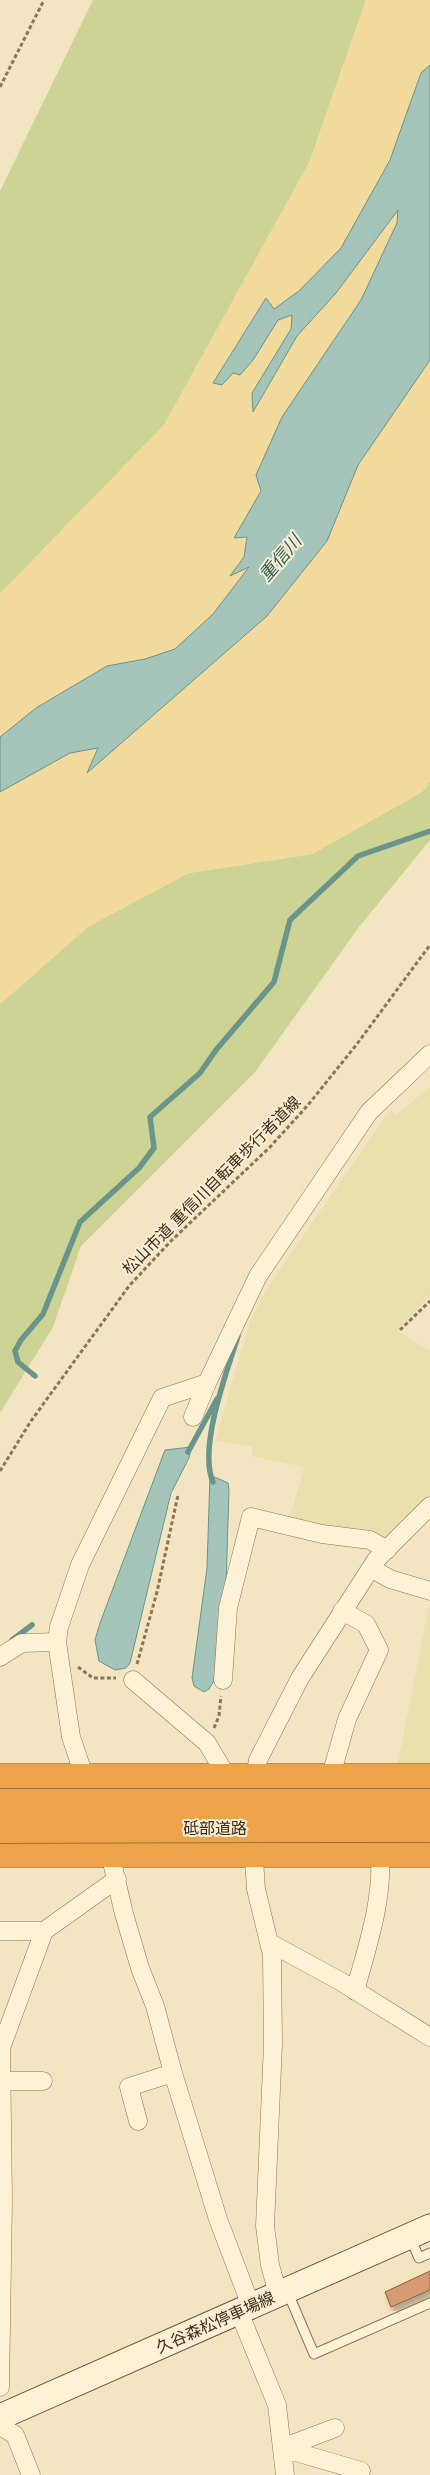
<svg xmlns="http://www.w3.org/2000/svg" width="430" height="2475" font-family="Lora,'Noto Sans JP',serif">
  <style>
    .farmland { fill: #eae0ae }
    .green { fill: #ccd394 }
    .sand { fill: #f2da9c }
    .water { fill: #a5c5bb; stroke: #6a958a }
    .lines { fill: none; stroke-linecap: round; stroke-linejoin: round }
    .stream { stroke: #6a958a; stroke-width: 5.5 }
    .building { fill: #d69b73; stroke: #925b39; filter: url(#shadow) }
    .lane-casing { stroke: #907456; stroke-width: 11 }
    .street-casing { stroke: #907456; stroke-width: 19 }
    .secondary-casing { stroke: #71553a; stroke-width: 27 }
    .highway-casing { stroke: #5d422b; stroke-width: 29 }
    .path { stroke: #907456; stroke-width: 3; stroke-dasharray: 4 2.5; stroke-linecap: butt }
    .lane { stroke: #fdf1d6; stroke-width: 9 }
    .street { stroke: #fdf1d6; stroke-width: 18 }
    .secondary { stroke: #fdf1d6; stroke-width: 25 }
    .highway { stroke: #eca349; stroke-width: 28 }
    .highway-bridge-casing { stroke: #5d422b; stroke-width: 29; stroke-linecap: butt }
    .highway-bridge { stroke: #eca349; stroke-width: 28 }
    .labels { text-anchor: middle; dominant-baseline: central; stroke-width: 4; stroke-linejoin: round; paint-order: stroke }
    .street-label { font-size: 16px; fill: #3e2c1c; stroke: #f9eed3 }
    .water-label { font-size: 18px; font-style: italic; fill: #2a5f5b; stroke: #f9eed3 }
  </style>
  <defs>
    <filter id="shadow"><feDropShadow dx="3" dy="5.5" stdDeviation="2.5" flood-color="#0004"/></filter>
  </defs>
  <rect width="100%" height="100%" fill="#f3e4c2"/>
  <path class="farmland" d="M430 1087V1295L397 1331 430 1351V1498L389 1540 289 1519 305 1467 252 1456V1446L215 1441 251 1319 266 1290 384 1118 392 1109 395 1116Z
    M430 1602V1770L396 1771Z"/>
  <path class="green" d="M93 0H366L309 163 164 425 0 594V191Z
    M430 781V840L359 927 255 1072 81 1246 53 1327 0 1413V1004L89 926 189 873 312 854 422 792Z"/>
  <path class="sand" d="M366 0H430V781L422 792 312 854 189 873 89 926 0 1004V594L164 425 309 163Z"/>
  <path class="water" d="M430 65V360L358 465 327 541 267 616 87 773 98 748 70 753 0 792V737L36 708 107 666 145 659 175 649 213 614 249 567 230 576 244 557 247 537 234 538 261 491 256 475 282 417 361 300 397 223 398 210 336 293 297 336 253 412 252 393 291 329 292 315 278 320 253 360 240 375 233 373 222 385 213 383 266 298 274 309 299 291 341 248 390 160 421 73Z
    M191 1447 189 1458 171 1493 130 1663 126 1668 115 1670 99 1661 95 1640 100 1623 165 1450Z
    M210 1475 228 1483 229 1490 226 1586 214 1681 209 1689 204 1692 194 1686 192 1678 207 1568Z"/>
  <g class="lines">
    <path class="stream" d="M35 1376 18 1362 15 1351 21 1340 43 1314 80 1222 139 1168 154 1148 150 1117 200 1073 216 1050 274 982 290 920 358 856 430 831
      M188 1452 217 1399
      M213 1482C198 1448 227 1371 238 1336
      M12 1640 32 1625"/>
  </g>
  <path class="building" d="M430 2271V2290L391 2307 385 2292Z"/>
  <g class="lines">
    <g class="lane-casing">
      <path id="lane" d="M410 2237 419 2258 430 2253
        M288 2293 314 2354 430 2303"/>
    </g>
    <g class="street-casing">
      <path id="street" d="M193 1417 207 1383
        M371 1568 390 1579 430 1591
        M0 1657 22 1643 57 1642
        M133 1680 207 1743 229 1780
        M223 1680 228 1608 251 1517 322 1534 370 1540 387 1550
        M330 1779 347 1719 379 1650 366 1624 342 1611
        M88 1787 71 1737 57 1642 59 1627 80 1565 162 1398 207 1383 258 1276 369 1112 430 1054
        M253 1788 258 1760 300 1678 376 1560 430 1506
        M253 1844 256 1889 272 1955 273 2044 265 2226 270 2265 278 2294
        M108 1845 124 1914 140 1968 155 2006 173 2073 218 2219 251 2306
        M0 1931H44
        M270 1943 340 1981 430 2037
        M355 1991C368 1944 383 1901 380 1852
        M0 2081H43
        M138 2121 129 2087 173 2073
        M239 2312 277 2405 285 2475
        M0 2387 3 2200 1 2048 44 1931 117 1879
        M0 2426 15 2435 31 2475
        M335 2428 282 2448 361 2471"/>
    </g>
    <g class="secondary-casing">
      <path id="secondary" d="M0 2417 430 2227"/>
    </g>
    <g class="highway-casing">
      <path id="highway" d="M0 1778H430
        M0 1853H430"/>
    </g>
    <path class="path" d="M0 87 44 0
      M400 1330 430 1301
      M0 1471 31 1421 129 1286 171 1241 270 1147 308 1105 357 1044 430 945
      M137 1664 157 1592 178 1495
      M78 1667 93 1678H116
      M214 1728 219 1716 221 1696"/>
    <use href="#lane" class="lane"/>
    <use href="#street" class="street"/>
    <use href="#secondary" class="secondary"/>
    <use href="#highway" class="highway"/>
    <g class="highway-bridge-casing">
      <path id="highway-bridge" d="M0 1803H430
        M0 1829 430 1828"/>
    </g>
    <use href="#highway-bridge" class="highway-bridge"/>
  </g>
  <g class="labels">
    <g class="street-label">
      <text transform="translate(211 1185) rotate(-45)">松山市道 重信川自転車歩行者道線</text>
      <text x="215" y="1828">砥部道路</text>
      <text transform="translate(215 2322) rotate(-24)">久谷森松停車場線</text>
    </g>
    <g class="water-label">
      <text transform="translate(280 558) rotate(-50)">重信川</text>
    </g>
  </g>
</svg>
